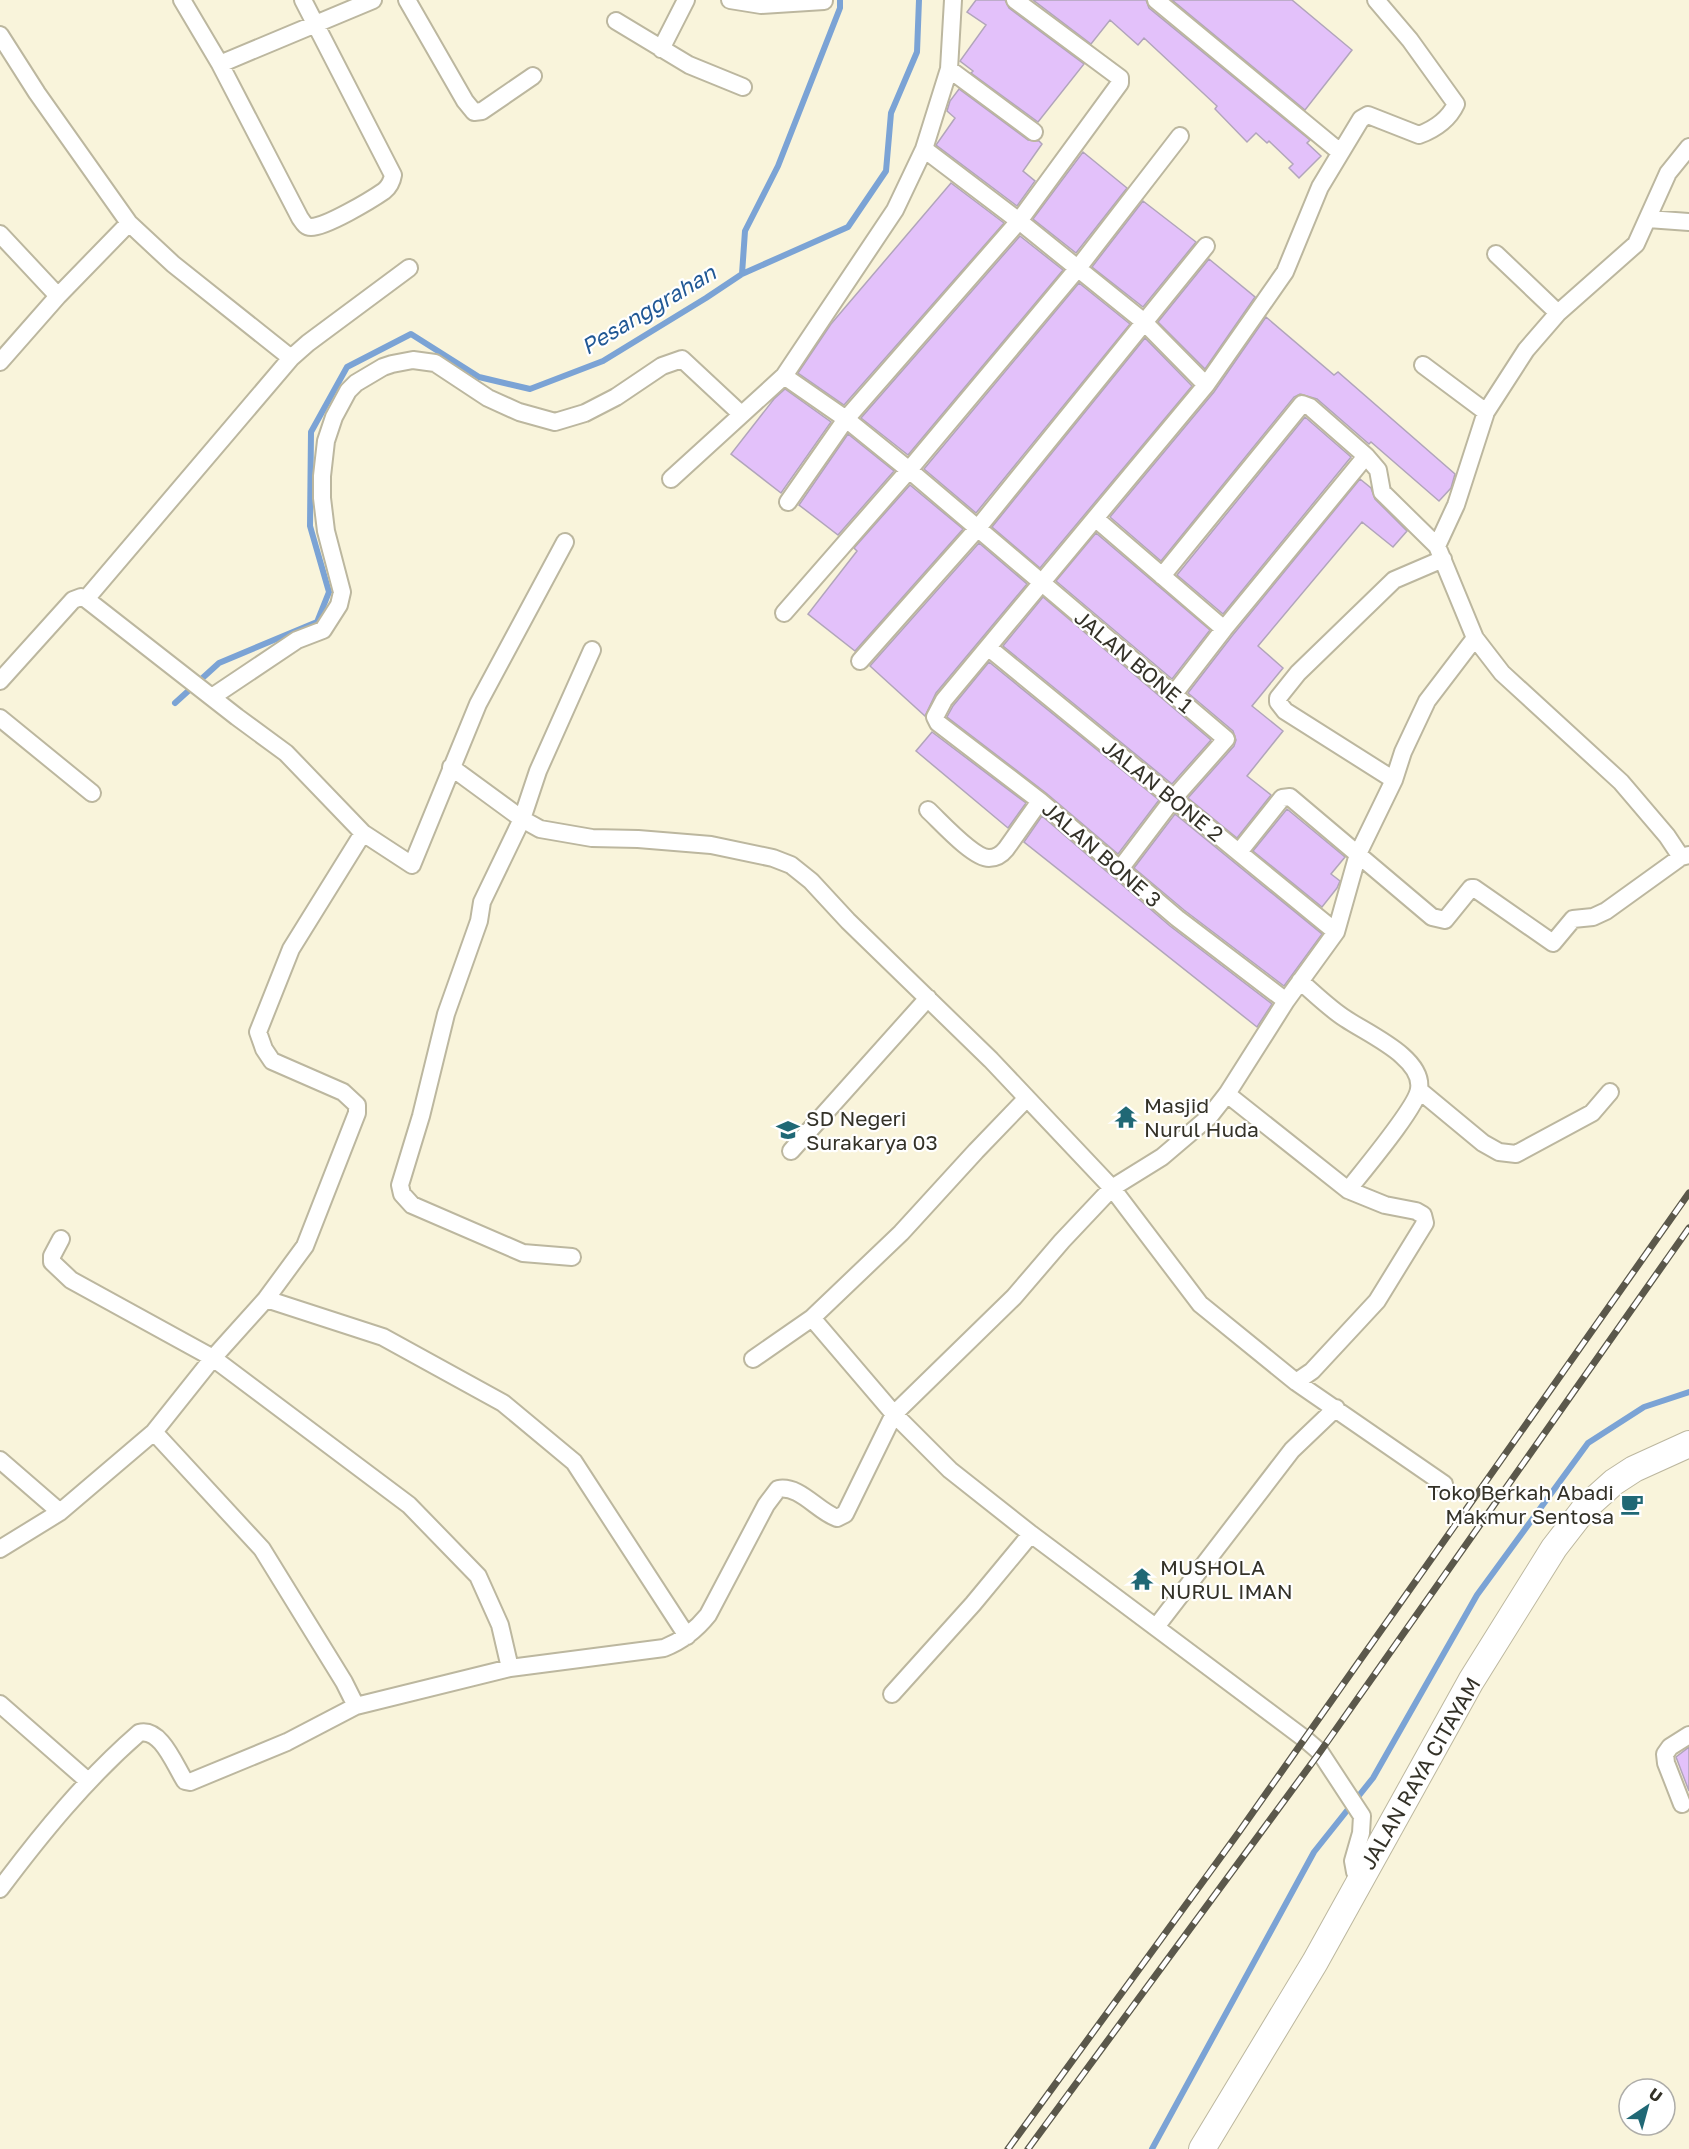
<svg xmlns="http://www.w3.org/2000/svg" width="1689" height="2149" font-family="'Golos Text',sans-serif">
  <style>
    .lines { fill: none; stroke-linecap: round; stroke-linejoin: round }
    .stream { stroke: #7ba3d5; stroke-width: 6 }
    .building { fill: #e3c1fa; stroke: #b1a5ba; stroke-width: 1.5 }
    .street-casing { stroke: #bcb79f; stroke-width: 20 }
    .primary-casing { stroke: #bcb79f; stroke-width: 28 }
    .street { stroke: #fff; stroke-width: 16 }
    .primary { stroke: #fff; stroke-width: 26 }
    .rail-casing { stroke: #5b584b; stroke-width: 7 }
    .rail { stroke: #fff; stroke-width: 4.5; stroke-dasharray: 14; stroke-linecap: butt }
    .labels { text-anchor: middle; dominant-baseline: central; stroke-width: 4.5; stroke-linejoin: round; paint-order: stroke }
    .street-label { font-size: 21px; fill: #343228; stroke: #fff }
    .poi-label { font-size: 21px; fill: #343228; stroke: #fff; text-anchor: start }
    .water-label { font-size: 22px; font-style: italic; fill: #215895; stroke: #fff }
  </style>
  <rect width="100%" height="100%" fill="#f9f4db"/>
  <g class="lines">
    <path class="stream" d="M742 274 745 231 778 166 840 8V0
      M175 703 219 663 317 622 329 592 310 526 311 432 347 367 411 334 479 377 530 389 603 361 706 298 742 274 848 227 886 171 891 113 917 52 919 0
      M1152 2149 1314 1852 1373 1778 1477 1595 1588 1443 1644 1407 1689 1392"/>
  </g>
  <path class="building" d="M976 0H1005L1009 8 1084 64 1038 122 971 73 973 71 960 61 986 25 967 12Z
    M1033 0H1146L1149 8 1310 140 1307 143 1321 156 1299 178 1289 168 1293 164 1269 141 1267 143 1256 133 1247 142 1215 109 1217 106 1144 38 1138 45 1110 20 1091 44Z
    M1172 0H1292L1352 50 1305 110Z
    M959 89 1028 140 1039 141 1042 144 1023 171 1035 181 1017 206 936 145 955 118 947 111 950 101Z
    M1083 152 1127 188 1076 253 1033 219Z
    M951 183 1004 223 844 405 798 373 831 324Z
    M1143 201 1196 242 1143 307 1092 267Z
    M1020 236 1063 270 908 455 861 418Z
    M1209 259 1255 297 1205 369 1158 322Z
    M1079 283 1130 324 976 513 924 469Z
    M1266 317 1334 375 1338 372 1455 474 1451 488 1439 501 1371 442 1369 444 1317 399 1300 394 1294 397 1161 561 1110 517 1214 392Z
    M1145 338 1192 386 1040 568 992 527Z
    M785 389 831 422 781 493 731 454 774 399Z
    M1305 417 1351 457 1223 614 1177 575Z
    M848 434 894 471 838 535 799 505Z
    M1360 479 1371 488 1375 499 1407 531 1393 547 1362 522 1258 646 1283 668 1252 706 1283 731 1247 776 1271 795 1237 838 1188 798 1234 746 1236 740 1233 731 1188 693 1232 636Z
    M910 485 963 529 855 651 808 614 857 551 854 548Z
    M1096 533 1210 630 1172 679 1056 581Z
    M979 543 1027 584 936 693 925 716 870 666Z
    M1043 597 1211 740 1172 784 1003 646Z
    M989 662 1159 800 1118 854 1046 793 947 717 953 706Z
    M932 732 1026 803 1008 828 916 751Z
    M1287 809 1345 857 1331 874 1340 881 1337 888 1322 907 1253 851Z
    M1175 814 1322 934 1284 986 1184 910 1134 868Z
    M1042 816 1170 926 1272 1004 1257 1027 1024 842Z
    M1689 1747V1791L1676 1757Z"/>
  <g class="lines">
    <g class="street-casing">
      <path id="street" d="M182 0 220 64 373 0
        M407 0 465 101 474 112 482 111 533 76
        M730 0 761 5 824 1
        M1156 0 1340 152
        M616 21 689 65 743 87
        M0 35 37 93 129 223 173 264 291 358 308 343 409 268
        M661 49 686 0
        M220 64 300 218C303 222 305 227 311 227 326 227 371 200 384 191 389 187 392 181 393 175L303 0
        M949 69 1034 132
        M1689 147 1668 173 1636 244 1558 313 1526 350 1486 412 1456 505 1437 546 1475 638 1502 673 1621 782 1667 836 1681 857 1689 855
        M924 149 1019 221 1143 321 1206 385
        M1648 219 1689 222
        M0 234 58 296
        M1496 254 1558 313
        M0 362 58 296 129 223
        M1423 365 1486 412
        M784 376 846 419 909 470 1226 739 1173 799 1120 869
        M671 479 784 376 895 210 924 149 949 69 953 0
        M788 502 846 419 1019 221 1120 83V78L1015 0
        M1096 519 1224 629
        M1162 576 1302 404 1310 407 1366 456 1378 470 1382 492 1437 546
        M86 599 291 358
        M784 613 909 470 1078 268 1180 136
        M989 648 1336 932
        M860 661 977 529 1206 246
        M0 681 73 600 81 597 86 599 237 717 286 753 363 833 412 865 478 704 565 542
        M1173 695 1224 629 1366 456
        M212 697 297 640 323 630 339 605 342 592 326 531 322 498V476L326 441 334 417 348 391 356 383 383 367 392 364 413 360 435 363 488 398 519 412 555 422 585 413 616 397 662 366 682 359 741 414
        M0 718 92 793
        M451 767 522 819 540 829 592 838 638 839 711 845 773 858 791 865 811 881 848 921 991 1060 1112 1188 1200 1304 1296 1382 1444 1484
        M1394 780 1285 711 1278 702V698L1298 673 1394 580 1443 559
        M928 810C941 822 973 858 989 858 996 858 1002 854 1006 849L1040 801
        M1239 852 1282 798 1290 797 1432 917 1445 920 1471 888H1474L1553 943 1573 919 1593 917 1606 911 1681 857
        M1300 981C1315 994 1330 1009 1346 1019 1368 1034 1424 1058 1419 1089 1417 1107 1362 1172 1348 1190
        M1286 1001 1177 918 1040 801 938 723 935 717 944 700 1206 385 1285 272 1320 187 1361 119 1368 115 1419 135C1435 129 1449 119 1456 104L1410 40 1376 0
        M1419 1090 1483 1143 1499 1152 1516 1154 1592 1113 1610 1092
        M1227 1094 1348 1190 1385 1205 1416 1211 1423 1215 1425 1223 1377 1301 1312 1371 1296 1382
        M791 1151 928 998
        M61 1239 52 1256V1262L71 1280 213 1358 409 1505 478 1576 500 1625 510 1668
        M572 1257 523 1253 412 1205 402 1194 400 1185 421 1116 446 1014 479 921 482 902 522 819 538 771 592 650
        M266 1299 383 1337 503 1403 574 1462 687 1636
        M812 1318 894 1414 950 1470 1031 1534 1305 1739 1320 1752 1362 1816 1361 1833 1353 1861 1355 1872 1359 1880
        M753 1359 812 1318 901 1233 976 1151 1027 1098
        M154 1432 262 1549 344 1682 356 1706 510 1668 664 1648C682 1641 696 1630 708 1615L766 1505 778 1489C800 1485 817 1511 837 1518L845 1514 894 1414 1014 1297 1062 1241 1112 1188 1162 1157 1209 1117 1227 1094 1286 1001 1336 932 1358 854 1394 780 1403 752 1427 701 1475 638
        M0 1460 60 1512
        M0 1549 60 1512 154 1432 213 1358 266 1299 305 1246 357 1113V1105L343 1092 272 1061 264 1049 258 1032 291 949 363 833
        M1156 1627 1292 1450 1336 1408
        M892 1694 973 1604 1031 1534
        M0 1704 88 1781
        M1682 1804 1666 1763 1665 1754 1670 1747 1689 1735
        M0 1889C42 1833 86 1779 139 1733 161 1727 175 1766 185 1781L190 1782 287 1742 356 1706"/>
    </g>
    <g class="primary-casing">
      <path id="primary" d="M1202 2149 1315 1962 1471 1681 1554 1548 1585 1508 1614 1482 1634 1469 1689 1444"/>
    </g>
    <use href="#street" class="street"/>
    <use href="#primary" class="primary"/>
    <g class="rail-casing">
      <path id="rail" d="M1008 2149 1239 1832 1689 1193
        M1028 2149 1320 1752 1689 1228"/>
    </g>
    <use href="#rail" class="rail"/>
  </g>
  <defs>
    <g id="temple-bare" transform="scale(1.8)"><path d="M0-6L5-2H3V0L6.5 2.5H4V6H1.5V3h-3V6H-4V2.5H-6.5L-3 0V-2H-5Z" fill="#206875" stroke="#fff" stroke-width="2.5" paint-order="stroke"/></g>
    <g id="school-bare" transform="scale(1.8)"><path d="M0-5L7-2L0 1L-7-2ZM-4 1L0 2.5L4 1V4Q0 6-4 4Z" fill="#206875" stroke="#fff" stroke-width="2.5" paint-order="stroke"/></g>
    <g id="cafe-bare" transform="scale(1.8)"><path d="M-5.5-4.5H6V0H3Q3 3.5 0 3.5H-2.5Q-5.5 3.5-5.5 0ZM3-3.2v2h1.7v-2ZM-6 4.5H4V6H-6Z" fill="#206875" stroke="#fff" stroke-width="2.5" paint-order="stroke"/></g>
  </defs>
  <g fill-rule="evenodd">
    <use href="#temple-bare" x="1126" y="1117"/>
    <use href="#school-bare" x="788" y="1130"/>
    <use href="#cafe-bare" x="1632" y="1504"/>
    <use href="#temple-bare" x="1142" y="1579"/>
  </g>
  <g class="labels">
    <g class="street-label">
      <text transform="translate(1134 661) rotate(40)">JALAN BONE 1</text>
      <text transform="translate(1163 790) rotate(39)">JALAN BONE 2</text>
      <text transform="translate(1102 854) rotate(41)">JALAN BONE 3</text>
      <text transform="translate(1420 1773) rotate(-60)">JALAN RAYA CITAYAM</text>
    </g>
    <g class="poi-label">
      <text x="1144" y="1105">Masjid<tspan x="1144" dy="24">Nurul Huda</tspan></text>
      <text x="806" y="1118">SD Negeri<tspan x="806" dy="24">Surakarya 03</tspan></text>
      <text x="1614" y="1492" text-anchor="end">Toko Berkah Abadi<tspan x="1614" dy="24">Makmur Sentosa</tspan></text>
      <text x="1160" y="1567">MUSHOLA<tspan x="1160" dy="24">NURUL IMAN</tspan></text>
    </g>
    <g class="water-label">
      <text transform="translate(648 309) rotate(-31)">Pesanggrahan</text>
    </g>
  </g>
  <g transform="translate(1647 2107) rotate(36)"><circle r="28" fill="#ffffff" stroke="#aeada9" stroke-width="1.5"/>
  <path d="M0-4.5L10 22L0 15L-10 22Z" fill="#206875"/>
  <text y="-9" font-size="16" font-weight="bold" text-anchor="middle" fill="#343228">U</text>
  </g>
</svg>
